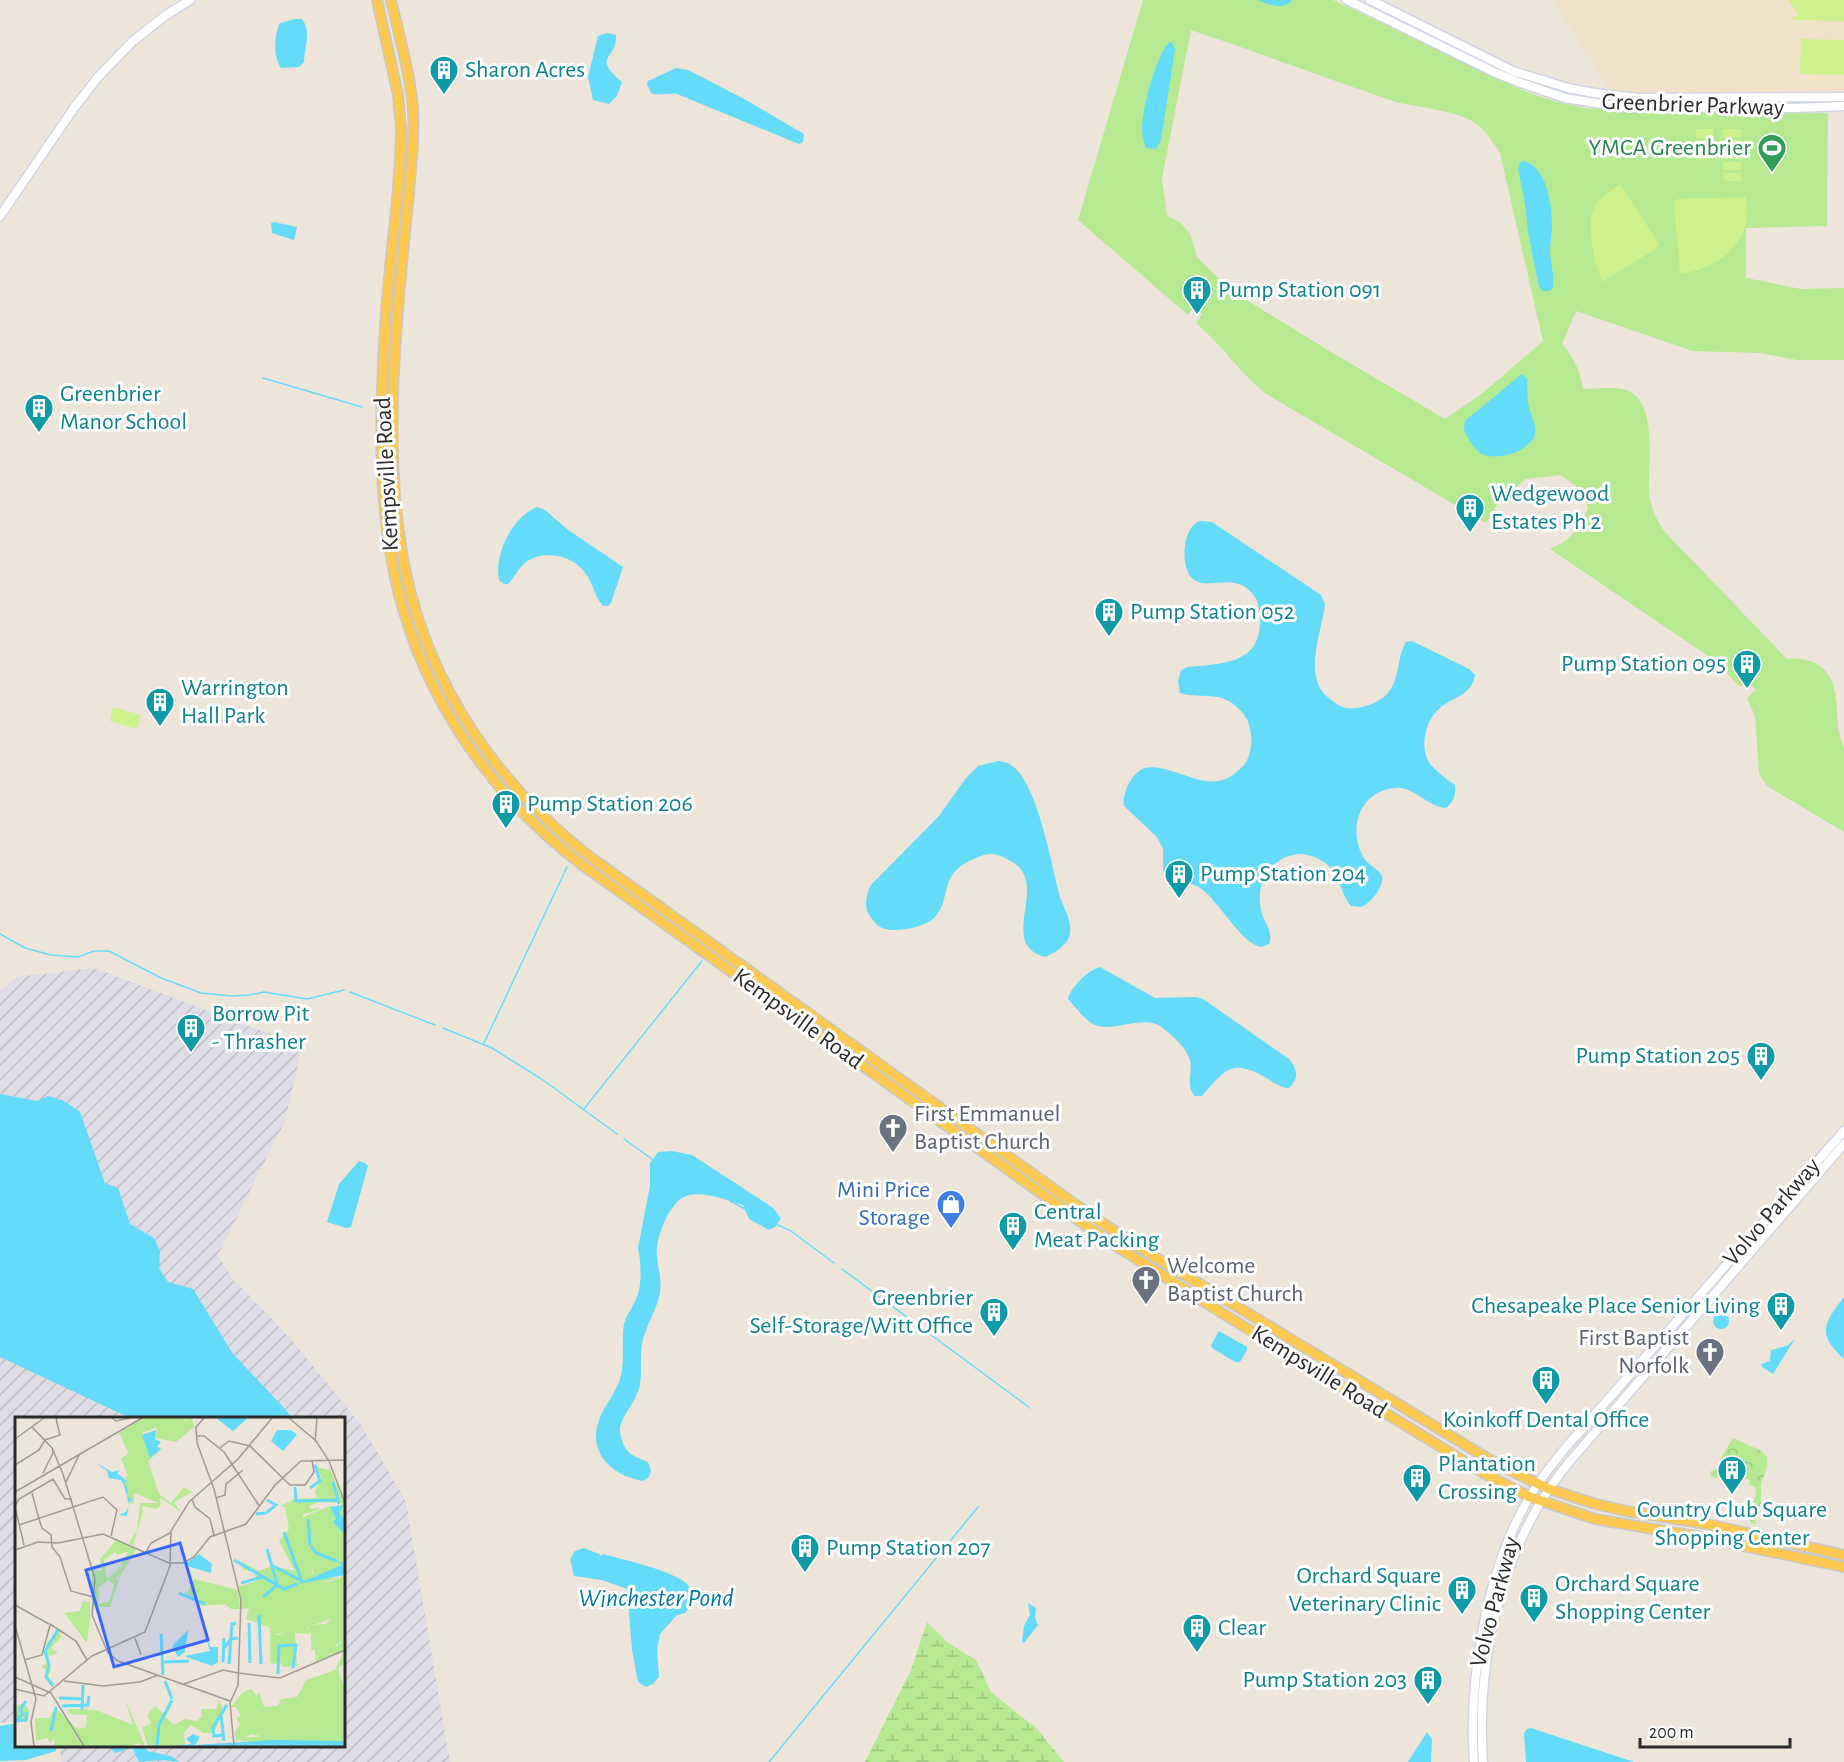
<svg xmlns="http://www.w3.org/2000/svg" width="1844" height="1762" font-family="'Alegreya Sans',sans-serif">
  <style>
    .industrial { fill: url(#industrial-furrows) }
    .education { fill: #f1e1c8 }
    .grass { fill: #b5e992; fill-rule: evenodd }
    .forest { fill: url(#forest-crowns) }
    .wetland { fill: url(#wetland-marsh) }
    .pitch { fill: #cdf18c }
    .water { fill: #64dbf9 }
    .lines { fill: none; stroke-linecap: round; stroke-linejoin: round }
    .stream { stroke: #64dbf9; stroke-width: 1.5 }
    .secondary-casing { stroke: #d0d5e4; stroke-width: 11 }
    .primary-casing { stroke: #c8c8c8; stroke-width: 12 }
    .secondary { stroke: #fff; stroke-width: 8 }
    .primary { stroke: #fdc950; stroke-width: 9 }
    .labels { text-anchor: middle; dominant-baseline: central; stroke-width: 6; stroke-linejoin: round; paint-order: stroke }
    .culture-label { font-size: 24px; fill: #0d838f; stroke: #fff; text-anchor: start }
    .street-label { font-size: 24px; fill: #2a2a2a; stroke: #fff }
    .leisure-label { font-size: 24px; fill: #27864d; stroke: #fff; text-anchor: end }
    .worship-label { font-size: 24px; fill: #5b616d; stroke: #fff; text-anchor: start }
    .shop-label { font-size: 24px; fill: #366cbe; stroke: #fff; text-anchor: end }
    .water-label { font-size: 26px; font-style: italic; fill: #0179a6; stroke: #fff }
    .inset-river { fill: none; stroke: #64dbf9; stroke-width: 3 }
    .inset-road { fill: none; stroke: #9f9a94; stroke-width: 1.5 }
    .view { fill: #3669ff; fill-opacity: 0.15; stroke: #3669ff; stroke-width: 3 }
    .inset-edge { fill: none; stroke: #2a2a2a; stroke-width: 3 }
  </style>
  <defs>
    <pattern id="industrial-furrows" width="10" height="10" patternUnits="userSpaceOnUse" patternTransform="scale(1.5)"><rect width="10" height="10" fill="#dedce5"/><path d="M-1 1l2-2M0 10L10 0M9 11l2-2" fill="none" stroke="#bfbdc5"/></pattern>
    <pattern id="forest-crowns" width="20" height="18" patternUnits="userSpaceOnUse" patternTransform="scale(1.5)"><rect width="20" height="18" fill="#b5e992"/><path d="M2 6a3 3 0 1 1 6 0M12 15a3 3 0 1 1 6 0" fill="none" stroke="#9cc87e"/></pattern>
    <pattern id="wetland-marsh" width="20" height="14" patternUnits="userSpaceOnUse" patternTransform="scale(1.5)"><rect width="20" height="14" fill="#b5e992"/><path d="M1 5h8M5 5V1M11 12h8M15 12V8" fill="none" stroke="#9cc87e"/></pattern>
  </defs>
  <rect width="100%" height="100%" fill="#ede4da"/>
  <path class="industrial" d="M94 968 302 1046 285 1121 218 1255 232 1278 291 1339 362 1426 406 1502 450 1762H62L59 1746H344V1418H16V1721L0 1723V991L17 977Z"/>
  <path class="education" d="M1552 0H1844V95L1756 92 1724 95 1658 96 1612 93Z"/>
  <path class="grass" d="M1143 0H1333L1524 91 1553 101 1585 108 1637 112 1828 113 1827 226 1746 228V278L1801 289 1844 288V360H1797L1760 353 1693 351 1576 311 1562 344C1574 358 1580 370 1583 389 1597 389 1615 385 1629 391 1657 404 1648 462 1649 487 1649 503 1655 517 1663 530L1787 659C1835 656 1837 690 1838 727 1838 735 1843 742 1844 749 1844 776 1844 805 1844 832L1767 786 1759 773 1755 716 1747 698 1756 690 1749 681 1740 687 1714 660 1550 549C1571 540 1581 528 1588 507L1579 488 1561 475 1526 479 1498 503 1486 523 1266 394C1240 373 1222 345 1196 323L1202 314 1193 307 1188 315 1078 220ZM1191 30C1257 52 1323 77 1390 100 1414 108 1453 109 1474 122 1485 130 1493 142 1500 153L1543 341 1484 392 1445 419 1336 355 1243 298 1216 276 1197 257 1190 234 1180 222 1167 216 1162 178Z"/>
  <path class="forest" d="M1733 1438 1762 1451 1767 1458V1467L1761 1484V1504L1755 1525 1750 1522 1756 1491 1755 1487 1749 1485 1750 1480 1720 1472 1719 1477 1715 1478 1710 1476 1711 1471 1722 1466 1721 1458Z"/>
  <path class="wetland" d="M927 1622 948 1643 976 1660 991 1692 1037 1729 1064 1762H865L911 1670Z"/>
  <path class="pitch" d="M1789 0H1844V21L1793 20V16L1798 15Z
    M1801 39 1844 40V75L1800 74Z
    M1714 129V138H1696V129Z
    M1723 129H1741V137L1723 138Z
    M1714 140V149H1696V141Z
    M1723 140H1741V148L1723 149Z
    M1696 151H1714V159L1696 160Z
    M1723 151H1741V159H1723Z
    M1723 162H1741V170H1723Z
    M1723 173H1741V181H1724Z
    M1620 184 1659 244 1657 248 1602 282C1596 266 1585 226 1593 210 1598 198 1610 191 1620 184Z
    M1746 197C1746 203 1747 210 1747 216 1744 251 1710 270 1680 274L1674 203 1677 199Z
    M113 707 141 715 137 729 110 721Z"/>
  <path class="water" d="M1257 0H1292C1283 11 1269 4 1257 0Z
    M295 19H302C312 32 304 48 304 62L299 67 281 68C273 56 274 35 280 23Z
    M607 33 616 35C617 60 591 56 622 82L617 96 609 104 593 100 588 77 598 36Z
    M1170 42 1172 43 1175 49 1161 140 1156 149 1146 148C1144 142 1142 136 1142 129 1142 111 1156 53 1170 42Z
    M676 68 688 70 746 100 804 134 803 142 799 144 677 94C668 93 658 96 651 93L647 84 648 81Z
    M1523 161C1547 166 1552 205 1552 226 1552 234 1550 242 1550 250 1550 263 1555 275 1553 288L1549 291H1543L1539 287 1528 232 1525 204 1518 169 1520 163Z
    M274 222 297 227 294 240 272 233 271 223Z
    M1522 374 1527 379C1527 386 1527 394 1528 402 1529 413 1537 423 1535 434 1530 452 1497 461 1482 454 1475 450 1471 443 1467 436 1463 429 1463 426 1467 419Z
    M537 507 545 510 567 529 623 567 611 603 608 606H603C595 597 594 587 588 577 576 556 546 548 526 562 518 568 515 577 508 584H504L499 580C494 554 512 517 537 507Z
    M1200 521 1212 522 1321 595 1325 604C1322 633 1301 677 1330 699 1337 705 1345 710 1355 708 1368 707 1383 701 1390 690 1400 676 1397 656 1406 642L1412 641 1469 669 1475 675C1472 695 1453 697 1440 708 1425 720 1419 748 1430 764 1437 772 1446 779 1455 785 1456 796 1454 801 1446 808 1427 807 1414 786 1395 788 1359 791 1347 830 1364 858 1368 865 1377 868 1381 874 1387 884 1370 904 1361 907 1358 907 1354 906 1351 906 1341 895 1341 878 1329 866 1321 859 1311 854 1300 854 1271 856 1255 882 1261 910 1263 922 1274 931 1269 944L1261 947C1240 943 1219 900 1200 888 1185 878 1180 890 1163 871V848L1156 836 1124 806C1122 793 1132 772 1145 768 1153 766 1161 768 1168 770 1200 779 1218 793 1244 765 1252 755 1253 738 1249 725 1248 719 1244 715 1240 710 1221 689 1203 700 1180 693L1178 681 1181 670 1187 667C1219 664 1260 665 1260 622 1260 611 1259 600 1251 592 1232 571 1204 593 1191 577 1180 565 1183 526 1200 521Z
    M998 761C1002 762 1007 762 1011 765 1037 781 1051 863 1059 893 1062 906 1072 919 1070 933 1069 944 1055 953 1045 957 997 944 1049 886 1014 863 1007 859 1001 855 993 854 988 853 981 856 976 858 935 874 954 900 933 919 922 928 893 934 880 927 875 924 871 918 868 913 864 904 867 894 870 886L939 816 966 778 978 766Z
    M1100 967 1155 998 1196 997 1203 999 1289 1059C1298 1070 1299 1078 1289 1088 1281 1088 1275 1083 1268 1079 1233 1058 1226 1068 1202 1096H1195C1185 1085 1193 1074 1190 1061 1187 1048 1174 1037 1164 1029 1144 1011 1112 1036 1091 1023 1083 1017 1075 1007 1068 999 1071 987 1088 970 1100 967Z
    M0 1094 37 1101 48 1096 64 1101 80 1112 105 1183 118 1188 130 1224 154 1238 160 1251 159 1268 168 1282 193 1289 233 1354 287 1411 291 1418H130L0 1357Z
    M672 1151 692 1155 772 1207 781 1218 775 1227 769 1230 749 1219 743 1205C725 1200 694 1186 678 1201 666 1213 655 1240 657 1256 658 1271 663 1281 659 1297 655 1313 645 1328 642 1344 639 1361 644 1378 637 1394 633 1405 619 1420 620 1431 623 1452 630 1455 648 1462L651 1471 649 1477 643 1481C613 1476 587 1454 599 1420 604 1405 618 1391 621 1375 625 1358 621 1340 624 1324 627 1313 635 1304 638 1294 642 1281 641 1262 638 1248L650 1186V1163L658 1152Z
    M359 1161 365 1163 368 1166 351 1227 346 1228 327 1222 339 1184Z
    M1844 1297V1359C1816 1334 1824 1323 1844 1297Z
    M1713 1321a8 8 0 1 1 16 0a8 8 0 1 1-16 0Z
    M1219 1331 1247 1347V1350L1240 1362H1235L1212 1348 1211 1345Z
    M1795 1339 1773 1374 1762 1367 1761 1364 1770 1361 1771 1350 1787 1346Z
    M584 1548 599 1554 601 1556 603 1554C621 1559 678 1572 688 1585 692 1590 693 1596 693 1603L685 1613 677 1615 660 1634 657 1650 659 1677 653 1684 646 1687 638 1682 632 1650 627 1589 602 1580 574 1576 570 1559 575 1551Z
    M1028 1603 1036 1608 1035 1618 1038 1625 1024 1643 1022 1642 1024 1626 1030 1615Z
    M16 1723V1746H57L56 1751 26 1760 0 1761V1726Z
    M1531 1728 1634 1762H1526L1524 1733 1527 1729Z
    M1427 1732 1432 1739 1431 1762H1408Z
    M108 1746H146L147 1751 171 1756 179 1762 163 1760 139 1762 132 1748 115 1753Z"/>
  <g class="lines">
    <path class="stream" d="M263 378 362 407
      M0 934 25 948 51 955 78 957 94 951H109L161 978 201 993 231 996 250 995 264 992 307 999 344 990
      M350 992 435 1025
      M443 1028 492 1048 543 1080 617 1134
      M484 1043 567 867
      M583 1110 702 961
      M624 1139 652 1159
      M730 1201 745 1209
      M776 1224 791 1231 834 1263
      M842 1269 1030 1408
      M769 1762 978 1507"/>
    <g class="secondary-casing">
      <path id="secondary" d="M1347 0 1496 73 1521 83 1565 98 1620 107 1795 108 1844 106
        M1370 0 1513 71 1568 88 1594 93 1639 98 1844 97
        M0 216 74 108 98 77 133 41 166 15 190 0
        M1474 1762C1468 1679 1487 1569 1529 1498 1540 1479 1553 1463 1567 1446L1844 1131
        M1483 1762C1476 1658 1502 1541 1571 1460L1844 1144"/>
    </g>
    <g class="primary-casing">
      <path id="primary" d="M377 0 398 95 401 128C401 190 390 252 386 314 380 405 376 501 398 590 425 701 494 799 585 867L1105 1239 1222 1313 1485 1474 1530 1497 1595 1519 1701 1537 1844 1567
        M391 0C399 36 410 72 413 109 415 137 411 165 409 193 405 232 401 270 398 309 391 394 388 489 406 573 430 688 500 788 593 859L1093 1217 1155 1257 1497 1464 1549 1489 1596 1504 1626 1511 1707 1524 1844 1555"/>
    </g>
    <use href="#secondary" class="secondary"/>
    <use href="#primary" class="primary"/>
  </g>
  <defs>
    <g id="building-pin" transform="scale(1.5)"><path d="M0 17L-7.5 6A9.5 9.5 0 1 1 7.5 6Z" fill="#0f9aa8" stroke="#fff"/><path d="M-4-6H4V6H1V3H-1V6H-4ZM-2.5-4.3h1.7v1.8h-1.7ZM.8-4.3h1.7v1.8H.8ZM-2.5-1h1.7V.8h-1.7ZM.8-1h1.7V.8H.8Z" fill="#fff"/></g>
    <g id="stadium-pin" transform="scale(1.5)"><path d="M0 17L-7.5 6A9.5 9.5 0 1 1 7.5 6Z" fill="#2e9e5b" stroke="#fff"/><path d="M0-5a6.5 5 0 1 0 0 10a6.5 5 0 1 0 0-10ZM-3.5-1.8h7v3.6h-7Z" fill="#fff"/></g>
    <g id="church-pin" transform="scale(1.5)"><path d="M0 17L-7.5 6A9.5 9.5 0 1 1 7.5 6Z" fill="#6b7280" stroke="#fff"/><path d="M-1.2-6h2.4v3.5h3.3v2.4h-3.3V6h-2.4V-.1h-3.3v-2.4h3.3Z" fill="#fff"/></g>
    <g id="shop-pin" transform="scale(1.5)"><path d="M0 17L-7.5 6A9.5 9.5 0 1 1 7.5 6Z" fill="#3f7fe0" stroke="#fff"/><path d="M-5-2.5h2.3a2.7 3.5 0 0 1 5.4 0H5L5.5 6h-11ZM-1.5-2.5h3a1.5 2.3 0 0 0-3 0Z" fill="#fff"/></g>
  </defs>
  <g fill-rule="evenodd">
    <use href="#building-pin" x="444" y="70"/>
    <use href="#stadium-pin" x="1772" y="148"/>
    <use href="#building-pin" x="1197" y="290"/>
    <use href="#building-pin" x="39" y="408"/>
    <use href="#building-pin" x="1470" y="508"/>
    <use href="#building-pin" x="1109" y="612"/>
    <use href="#building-pin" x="1747" y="664"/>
    <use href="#building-pin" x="160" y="702"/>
    <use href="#building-pin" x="506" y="804"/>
    <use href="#building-pin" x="1179" y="874"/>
    <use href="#building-pin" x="191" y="1028"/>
    <use href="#building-pin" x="1761" y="1056"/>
    <use href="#church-pin" x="893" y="1128"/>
    <use href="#shop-pin" x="951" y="1204"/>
    <use href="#building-pin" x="1013" y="1226"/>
    <use href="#church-pin" x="1146" y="1280"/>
    <use href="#building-pin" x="1781" y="1306"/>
    <use href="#building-pin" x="994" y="1312"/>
    <use href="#church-pin" x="1710" y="1352"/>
    <use href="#building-pin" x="1546" y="1380"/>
    <use href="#building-pin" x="1732" y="1470"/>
    <use href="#building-pin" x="1417" y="1478"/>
    <use href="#building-pin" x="805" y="1548"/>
    <use href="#building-pin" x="1462" y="1590"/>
    <use href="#building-pin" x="1534" y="1598"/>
    <use href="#building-pin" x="1197" y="1628"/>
    <use href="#building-pin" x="1428" y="1680"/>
  </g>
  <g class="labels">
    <g class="culture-label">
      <text x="465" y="70">Sharon Acres</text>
      <text x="1218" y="290">Pump Station 091</text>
      <text x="60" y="394">Greenbrier<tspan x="60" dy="28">Manor School</tspan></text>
      <text x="1491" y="494">Wedgewood<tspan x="1491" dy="28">Estates Ph 2</tspan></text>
      <text x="1130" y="612">Pump Station 052</text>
      <text x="1726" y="664" text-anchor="end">Pump Station 095</text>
      <text x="181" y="688">Warrington<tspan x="181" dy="28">Hall Park</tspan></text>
      <text x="527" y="804">Pump Station 206</text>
      <text x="1200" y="874">Pump Station 204</text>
      <text x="212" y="1014">Borrow Pit<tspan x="212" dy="28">- Thrasher</tspan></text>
      <text x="1740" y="1056" text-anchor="end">Pump Station 205</text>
      <text x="1034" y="1212">Central<tspan x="1034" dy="28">Meat Packing</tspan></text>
      <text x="973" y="1298" text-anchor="end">Greenbrier<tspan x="973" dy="28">Self-Storage/Witt Office</tspan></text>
      <text x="1760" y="1306" text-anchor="end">Chesapeake Place Senior Living</text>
      <text x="1546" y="1420" text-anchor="middle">Koinkoff Dental Office</text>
      <text x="1438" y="1464">Plantation<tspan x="1438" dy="28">Crossing</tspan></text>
      <text x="1732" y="1510" text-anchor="middle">Country Club Square<tspan x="1732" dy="28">Shopping Center</tspan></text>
      <text x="826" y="1548">Pump Station 207</text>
      <text x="1441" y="1576" text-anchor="end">Orchard Square<tspan x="1441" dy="28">Veterinary Clinic</tspan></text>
      <text x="1555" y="1584">Orchard Square<tspan x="1555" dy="28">Shopping Center</tspan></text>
      <text x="1218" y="1628">Clear</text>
      <text x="1407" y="1680" text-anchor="end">Pump Station 203</text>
    </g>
    <g class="street-label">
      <text transform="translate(1693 105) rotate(2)">Greenbrier Parkway</text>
      <text transform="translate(387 474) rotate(-93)">Kempsville Road</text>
      <text transform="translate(798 1019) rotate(36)">Kempsville Road</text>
      <text transform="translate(1772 1212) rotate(-49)">Volvo Parkway</text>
      <text transform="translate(1319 1372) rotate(32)">Kempsville Road</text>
      <text transform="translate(1495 1602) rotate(-75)">Volvo Parkway</text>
    </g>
    <g class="leisure-label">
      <text x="1751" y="148">YMCA Greenbrier</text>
    </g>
    <g class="worship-label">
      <text x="914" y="1114">First Emmanuel<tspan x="914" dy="28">Baptist Church</tspan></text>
      <text x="1167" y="1266">Welcome<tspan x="1167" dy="28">Baptist Church</tspan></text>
      <text x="1689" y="1338" text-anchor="end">First Baptist<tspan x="1689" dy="28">Norfolk</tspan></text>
    </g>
    <g class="shop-label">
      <text x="930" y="1190">Mini Price<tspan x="930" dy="28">Storage</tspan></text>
    </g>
    <g class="water-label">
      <text x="656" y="1598">Winchester Pond</text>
    </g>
  </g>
  <g transform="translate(15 1417)">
    <rect width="330" height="330" fill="#ede4da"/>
    <path d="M114 58 143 77 146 87 142 92 127 89 128 95 118 128 114 126 122 113 125 86H144L119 76V83L118 87 114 86 119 83 113 82 109 65H113L110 60ZM315 89 330 120V146L297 148 288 140 285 101ZM102 122 121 132 105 160 101 159 104 164 95 190H77V152L87 154 85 142ZM114 134 102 154 92 162 89 143 100 135 102 138ZM94 163 99 168 96 180 93 185 83 187 84 170ZM75 180V201L72 226 49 196 65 194 68 184 74 185Z" fill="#b5e992" fill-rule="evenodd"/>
    <path d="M127 1H165L176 5 169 1H177L179 10 161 25 141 21 142 10 127 16 135 41 146 32 142 30H144L147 32 133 44 144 77 156 86 169 70 177 75 159 85 166 95 147 82 123 75 112 57 106 41 114 37 104 16ZM314 104 321 118 315 130 321 142 330 144V146L326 145 327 148 312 156 298 158 297 148 308 146 307 138 296 132 304 118 299 111ZM330 158 327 167 308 172 306 168 300 171 292 168 317 164ZM290 200 292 204 316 202 292 210 298 219 296 233 302 232V241L317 237 326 224 327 230 330 227V245L323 252 330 274 323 279 315 277 317 265 306 258 320 253 329 234 301 245 300 233H296V217L280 216 282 249 268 250 264 244 263 247 255 246V218H264ZM43 212 46 220 36 231 43 236 33 239 36 252 33 260 40 267 37 269 30 261 31 252 26 251 31 246V228ZM301 316 330 319V324H227L223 321Z" fill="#b5e992"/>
    <path d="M302 50 313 53 314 50 330 87V105L325 96 327 86 304 85 294 89 295 92 306 91 301 94 288 97V141L298 146 308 145 297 148V157L312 156 299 161H323L293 169 306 168 308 172 330 165V227L327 231 326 224 321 228 323 233 303 242 301 232 296 233 298 219 292 208 311 207 316 202 292 204 289 200 284 208 256 220 254 210 231 202 234 191 227 192 224 170 242 164 239 155 229 153 225 144 244 154 257 149 280 154 264 124 274 112 270 90 266 89 279 82 302 81 300 74 307 62ZM179 162 223 173 225 192H216L210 187 185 189V182L171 177ZM306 258 317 264 316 278 330 274V319L301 316 249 320 237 317 221 324 220 315 225 307 221 301 226 299 221 290H216L227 276 236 272 242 279 244 275 249 290 263 289 266 282 282 280 291 263ZM110 282 130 329 123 326 117 329H39L40 321 35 326 32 321 21 324 20 301H34L40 291 63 312 71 310 72 298 53 297 54 292 81 293 118 308ZM204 282 208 294 199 316H188L176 308 169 315 170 328 133 329 127 311 136 306 132 298 140 289 148 296 158 286 150 300 159 308 170 302 182 304 187 299 186 292H202ZM-2 295a8 8 0 1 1 16 0a8 8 0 1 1-16 0Z" fill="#b5e992"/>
    <path d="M201 1H233L218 14ZM141 13 140 22 146 25 142 30 146 32 135 41 127 18ZM262 13H276L282 18 268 34 256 24ZM80 45 97 55 105 53 102 56 113 65H109L113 73 112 80 119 83 114 85 112 99 103 98 111 95 114 88 109 68 106 63 94 61 92 54ZM328 88 325 96 330 104V124L328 116 318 105 321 102 315 90ZM184 137 197 147 196 156 169 148ZM323 144 330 146V158L282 167 327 148ZM173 213 170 235 163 240 157 229ZM191 221 196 230H203V245L197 249 169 239 195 234ZM178 317 185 320 180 328 257 323 330 324V329H155L177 327 171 322Z" fill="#64dbf9"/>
    <path class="inset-river" d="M318 65 324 87M280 70 281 84 323 83M295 71 305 64 300 48M241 97 251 96 261 88 252 83M293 102 295 128M269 115 287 165M296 129 301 136 322 144M252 132 262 167M219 143 269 172 282 167M258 149 285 163M226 166 247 160M164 176 190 187M248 180 262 168M244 198 246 247M234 206 235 246M146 217 148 258M209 231 216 222 223 221M149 245 174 244M208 245 209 221M214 247 217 207 221 206M263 257 264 229 281 228 278 251M150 264 157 282M38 269 31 260 34 247 30 234 43 213M44 281 67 282M47 289 73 288 74 279M67 293 68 268M206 299 209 324M0 304 8 297 5 293 11 284M1 304 11 303 12 295M36 314 41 290M209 318 199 319 198 310 212 288M142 329 144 308 157 283"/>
    <path class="inset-road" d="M97 1 101 4 115 1M189 1 181 10 182 26 199 72 226 183 223 268 215 286 219 329M274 1 301 24 314 44 330 86M17 10 37 31 48 57 80 162 77 198 93 236 103 244 215 284M181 19H189L209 35 245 90M0 22 29 1M30 23 45 18 41 1M300 25 302 1M234 28 275 68H290L299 55 297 43M205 31 214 24 235 29M0 48 24 33 30 23M28 56 38 36 37 30M51 65 64 38M0 75 127 1M17 76 24 102M201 81 210 78 211 67 228 53M177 82 180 90 195 102 199 118M0 89 4 82 38 62 50 82H57M0 90 9 128M24 102 27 111 36 118 37 130 45 140 56 174 78 180M4 108 88 80 102 93 96 119M0 133 23 125 43 126 88 117 154 146H168L179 140 195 120 231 107 260 68 286 44 330 43M131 135 136 126 155 116M0 188 34 207M35 207 61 224 72 243M0 209 21 282 16 305 19 329M120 221 126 238M9 243 27 238 35 208M223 256 265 261 330 233M0 260 36 276 69 329M49 264 88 269 125 265 143 258M169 267 208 253 223 256M0 272 29 279 77 239 130 215 155 149 156 114 174 85 223 42 257 1"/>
    <path class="view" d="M165 126 193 223 99 250 71 153Z"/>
    <rect width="330" height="330" class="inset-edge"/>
  </g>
  <path d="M1640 1738v9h150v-9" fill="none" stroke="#2a2a2a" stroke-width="3"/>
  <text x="1649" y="1738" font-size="18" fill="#2a2a2a" stroke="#ffffff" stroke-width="4.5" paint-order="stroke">200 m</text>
</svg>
